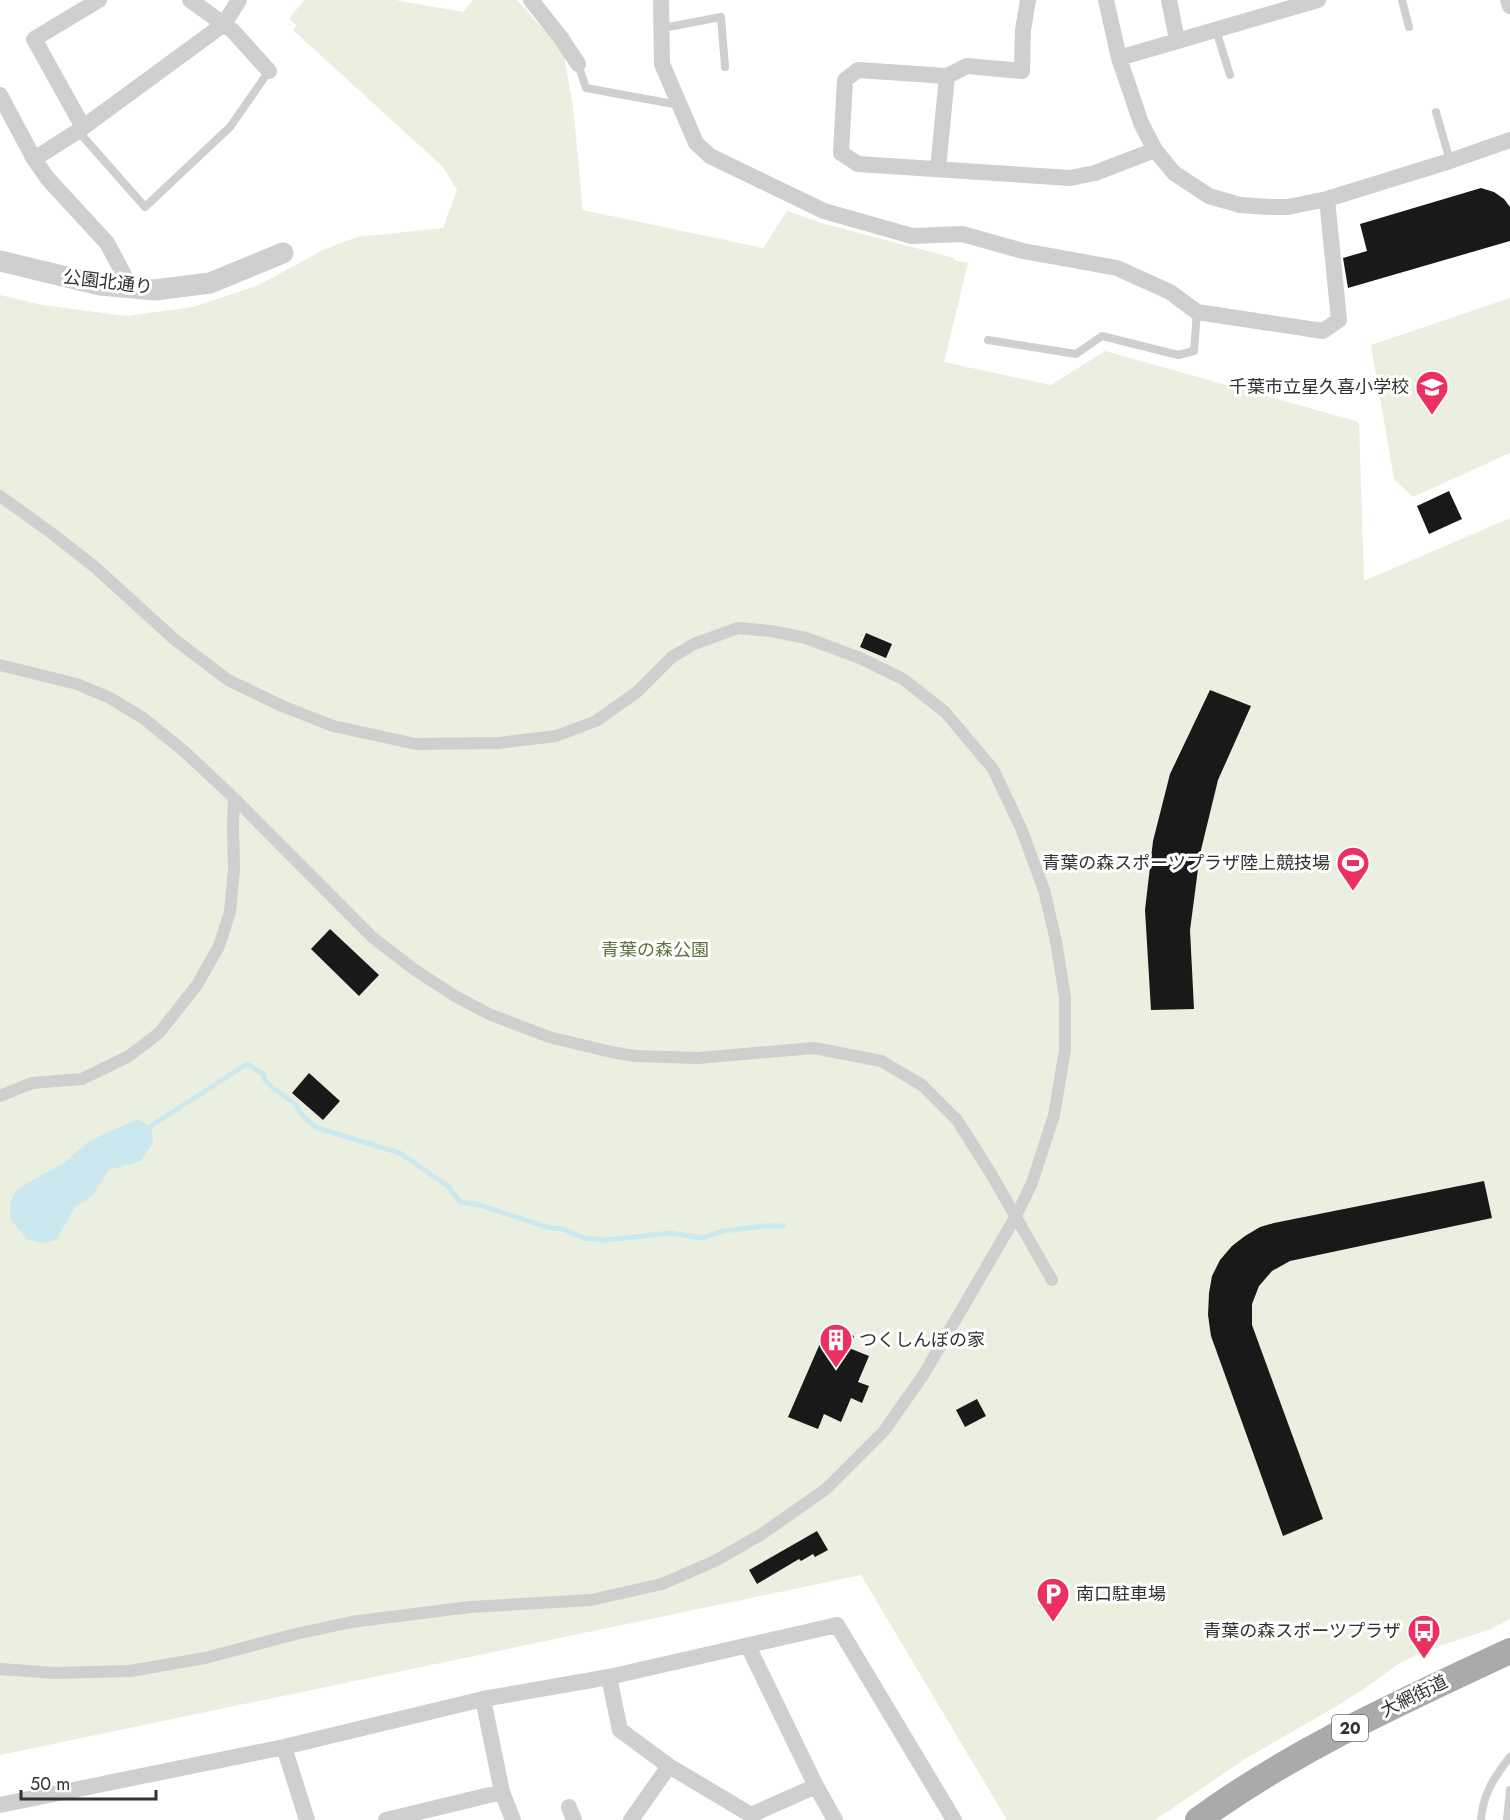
<svg xmlns="http://www.w3.org/2000/svg" width="1510" height="1820" font-family="Jost,'Noto Sans JP',sans-serif">
  <style>
    .green { fill: #ebefe0 }
    .water { fill: #cce8ef }
    .lines { fill: none; stroke-linecap: round; stroke-linejoin: round }
    .stream { stroke: #cce8ef; stroke-width: 5 }
    .building { fill: #191919 }
    .service { stroke: #cfcfcf; stroke-width: 8 }
    .pedestrian { stroke: #cfcfcf; stroke-width: 12 }
    .minor { stroke: #cfcfcf; stroke-width: 16 }
    .tertiary { stroke: #cfcfcf; stroke-width: 21 }
    .primary { stroke: #aaa; stroke-width: 26 }
    .labels { text-anchor: middle; dominant-baseline: central; stroke-width: 6; stroke-linejoin: round; paint-order: stroke }
    .shield { fill: #fff; stroke: #707070; stroke-width: 1.5 }
    .shield-label { font-size: 16px; font-weight: bold; fill: #323232 }
    .street-label { font-size: 18px; fill: #323232; stroke: #fff }
    .poi-label { font-size: 18px; fill: #323232; stroke: #fff; text-anchor: end }
    .park-label { font-size: 18px; fill: #5f703c; stroke: #fff }
  </style>
  <rect width="100%" height="100%" fill="#fff"/>
  <path class="green" d="M304 0H395L463 12 473 0H517L563 51 573 107 583 210 763 248 787 211 825 224 954 258V260L968 263 944 362 1051 385 1105 351 1359 422 1364 581 1510 518V1619L1491 1629 1427 1650 1398 1664 1374 1682 1342 1703 1245 1759 1155 1820H1007L861 1575 0 1755V295L42 305 126 316 193 307 259 285 323 250 357 237 443 228 457 190 443 167 293 30 297 25 289 19Z
    M1510 298V453L1413 497 1394 479 1371 345Z"/>
  <path class="water" d="M138 1119 151 1126 153 1143 141 1161 109 1170 92 1196 75 1207 56 1240 42 1243 28 1240 10 1219V1203L17 1189 65 1162 89 1141Z"/>
  <g class="lines">
    <path class="stream" d="M151 1126 247 1064 263 1074 264 1079 273 1088 294 1103 304 1117 317 1128 400 1153 449 1187 460 1202 480 1205 550 1228 563 1229 584 1238 606 1240 670 1233 702 1238 724 1231 763 1226H783"/>
  </g>
  <path class="building" d="M1481 188 1494 192 1504 199 1510 207V241L1348 288 1343 258 1367 251 1360 224Z
    M1449 491 1462 519 1429 534 1417 506Z
    M866 633 892 644 886 658 860 647Z
    M1210 690 1251 706 1218 780 1200 854 1190 930 1194 1009 1151 1010 1145 910 1153 841 1170 774Z
    M330 929 379 975 359 996 311 949Z
    M309 1073 340 1101 323 1120 292 1093Z
    M1484 1181 1492 1218 1290 1261 1272 1271 1259 1286 1252 1304V1325L1323 1519 1283 1536 1211 1336 1208 1315 1209 1293 1212 1276 1220 1260 1232 1246 1245 1236 1260 1227 1274 1223Z
    M828 1325 854 1336 849 1348 869 1356 858 1382 869 1386 862 1403 851 1398 841 1422 824 1414 818 1429 788 1417Z
    M977 1399 986 1416 965 1427 956 1410Z
    M817 1531 828 1550 815 1557 813 1554 801 1561 799 1559 757 1584 749 1570Z"/>
  <g class="lines">
    <path class="service" d="M1402 0 1409 27
      M663 28 721 17 725 67
      M1216 30 1230 75
      M578 64 586 88 679 105
      M1436 112 1450 161
      M78 131 145 207 230 127 269 71
      M988 340 1076 354 1102 336 1178 355 1194 351 1197 312
      M1481 1820C1483 1794 1494 1777 1510 1757
      M1507 1820 1510 1790"/>
    <path class="pedestrian" d="M0 496 54 535 96 568 174 639 228 680 282 706 333 726 416 744 498 743 556 736 596 721 637 692 672 657 694 644 738 628 771 631 806 638 860 658 903 679 945 712 993 769 1021 828 1044 890 1056 941 1065 997V1050L1054 1115 1032 1183 1016 1216 924 1374 884 1431 826 1489 762 1534 715 1561 662 1584 591 1600 470 1607 351 1622 296 1634 205 1658 130 1671 54 1673 0 1669
      M0 665 77 684 110 698 143 718 185 752 234 798 372 937 415 970 455 996 489 1014 549 1037 611 1052 635 1056 698 1058 814 1048 881 1061 922 1085 957 1120 990 1172 1052 1280
      M0 1096 32 1083 82 1079 129 1056 159 1033 197 985 219 946 230 912 234 869 233 827 234 798"/>
    <path class="minor" d="M190 0 232 30 269 71
      M531 0 561 38 578 64
      M661 0 662 64 696 143 710 156 824 211 912 236 962 234 1023 251 1117 268 1170 292 1197 312 1323 331 1339 320 1327 199
      M1106 0 1119 58 1141 123 1155 150 1174 173 1209 196 1240 205 1269 207H1288L1327 199 1450 161 1510 140
      M1169 0 1177 40
      M1508 0 1510 6
      M1119 58 1318 0
      M947 76 967 66 1022 71 1023 30 1028 0
      M0 95 34 159 48 179 107 243 131 288
      M83 127 34 39 99 0
      M34 159 78 131 224 24 239 0
      M938 169 947 76 858 70 845 80 841 153 858 164 1070 178 1095 173 1155 150
      M748 1646 816 1786 835 1820
      M609 1677 620 1730 669 1766 751 1815 816 1786
      M483 1699 502 1792 513 1820
      M284 1747 307 1820
      M0 1805 284 1747 483 1699 609 1677 837 1625 954 1820
      M569 1807 574 1820
      M386 1820 502 1792
      M631 1820 669 1766"/>
    <path class="tertiary" d="M0 261 100 285 155 290 210 283 283 253"/>
    <path class="primary" d="M1198 1820C1294 1750 1403 1701 1510 1651"/>
  </g>
  <defs>
    <g id="school-pin" transform="scale(1.725)"><path d="M0 17L-7.5 6A9.5 9.5 0 1 1 7.5 6Z" fill="#ed3062" stroke="#fff"/><path d="M0-5L7-2L0 1L-7-2ZM-4 1L0 2.5L4 1V4Q0 6-4 4Z" fill="#fff"/></g>
    <g id="stadium-pin" transform="scale(1.725)"><path d="M0 17L-7.5 6A9.5 9.5 0 1 1 7.5 6Z" fill="#ed3062" stroke="#fff"/><path d="M0-5a6.5 5 0 1 0 0 10a6.5 5 0 1 0 0-10ZM-3.5-1.8h7v3.6h-7Z" fill="#fff"/></g>
    <g id="building-pin" transform="scale(1.725)"><path d="M0 17L-7.5 6A9.5 9.5 0 1 1 7.5 6Z" fill="#ed3062" stroke="#fff"/><path d="M-4-6H4V6H1V3H-1V6H-4ZM-2.5-4.3h1.7v1.8h-1.7ZM.8-4.3h1.7v1.8H.8ZM-2.5-1h1.7V.8h-1.7ZM.8-1h1.7V.8H.8Z" fill="#fff"/></g>
    <g id="parking-pin" transform="scale(1.725)"><path d="M0 17L-7.5 6A9.5 9.5 0 1 1 7.5 6Z" fill="#ed3062" stroke="#fff"/><path d="M-3.5-5.5H1a3.5 3.5 0 0 1 0 7H-1V5.5H-3.5ZM-1-3.4V-.6H.8a1.4 1.4 0 0 0 0-2.8Z" fill="#fff"/></g>
    <g id="bus-pin" transform="scale(1.725)"><path d="M0 17L-7.5 6A9.5 9.5 0 1 1 7.5 6Z" fill="#ed3062" stroke="#fff"/><path d="M-5-6H5V4H4V6H2V4H-2V6H-4V4H-5ZM-3.5-4V0h7V-4ZM-3.5 1.2v1.5H-2V1.2ZM2 1.2v1.5H3.5V1.2Z" fill="#fff"/></g>
  </defs>
  <g fill-rule="evenodd">
    <use href="#school-pin" x="1432" y="387"/>
    <use href="#stadium-pin" x="1353" y="863"/>
    <use href="#building-pin" x="836" y="1340"/>
    <use href="#parking-pin" x="1053" y="1594"/>
    <use href="#bus-pin" x="1424" y="1631"/>
  </g>
  <g class="labels">
    <rect class="shield" x="1332" y="1715" width="36" height="26" rx="4.5"/>
    <g class="shield-label">
      <text x="1350" y="1728">20</text>
    </g>
    <g class="street-label">
      <text transform="translate(108 282) rotate(7)">公園北通り</text>
      <text transform="translate(1414 1696) rotate(-26)">大網街道</text>
    </g>
    <g class="poi-label">
      <text x="1409" y="387">千葉市立星久喜小学校</text>
      <text x="1330" y="863">青葉の森スポーツプラザ陸上競技場</text>
      <text x="859" y="1340" text-anchor="start">つくしんぼの家</text>
      <text x="1076" y="1594" text-anchor="start">南口駐車場</text>
      <text x="1401" y="1631">青葉の森スポーツプラザ</text>
    </g>
    <g class="park-label">
      <text x="655" y="950">青葉の森公園</text>
    </g>
  </g>
  <path d="M21 1790v9h135v-9" fill="none" stroke="#323232" stroke-width="3"/>
  <text x="30" y="1790" font-size="18" fill="#323232" stroke="#ffffff" stroke-width="4.5" paint-order="stroke">50 m</text>
</svg>
